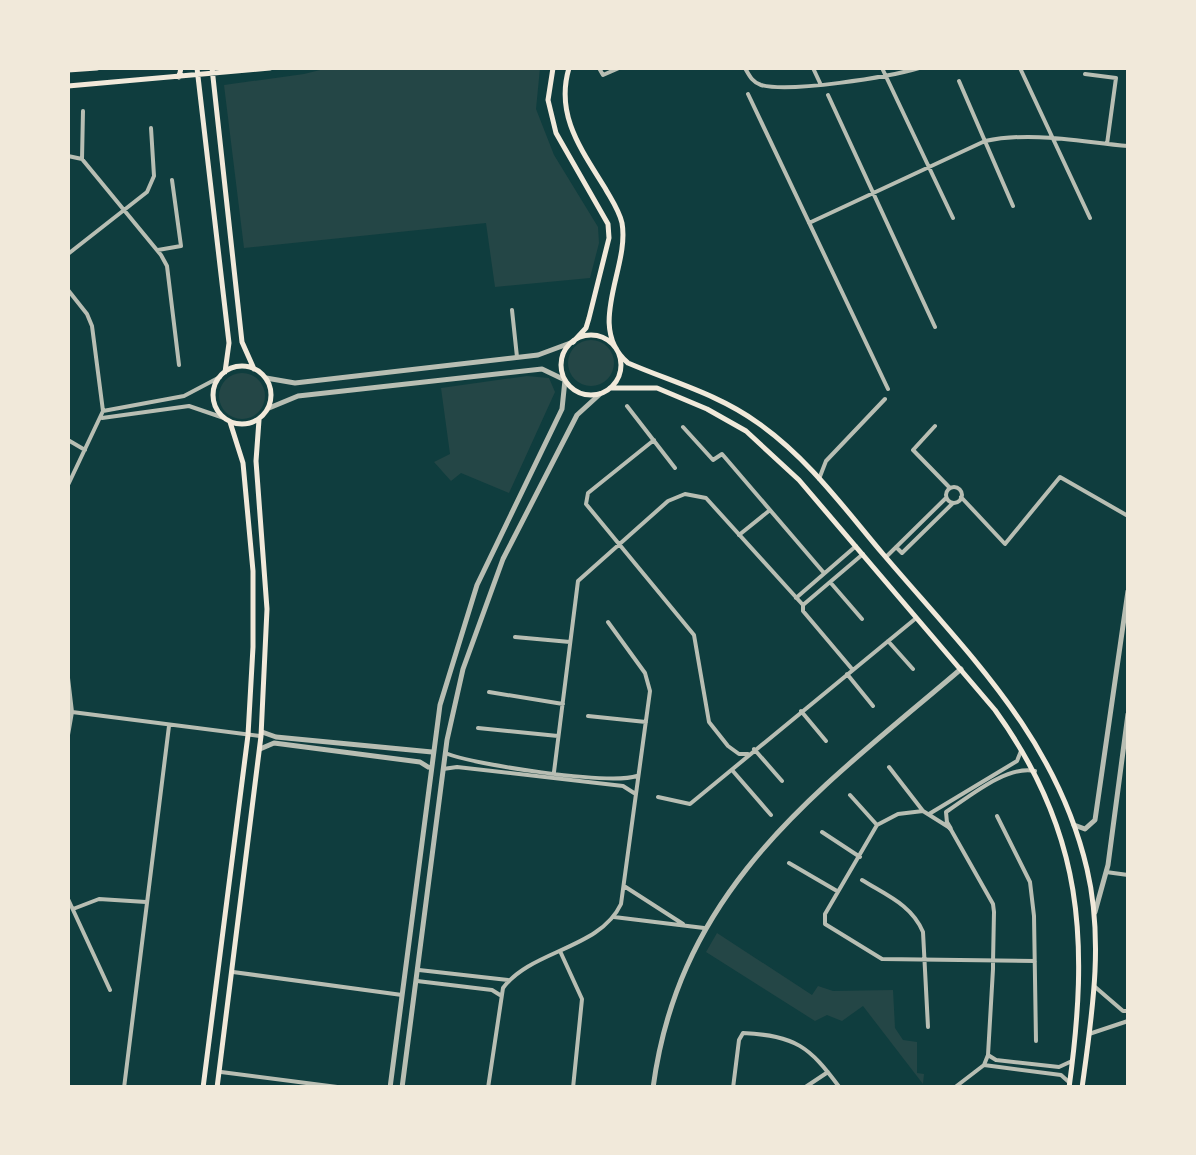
<svg xmlns="http://www.w3.org/2000/svg" width="1196" height="1155" font-family="'Golos Text',sans-serif">
  <style>
    .green { fill: #244646 }
    .lines { fill: none; stroke-linecap: round; stroke-linejoin: round }
    .minor { stroke: #b8beb3; stroke-width: 4 }
    .tertiary { stroke: #b8beb3; stroke-width: 5 }
    .secondary { stroke: #f1e9da; stroke-width: 5 }
  </style>
  <rect width="100%" height="100%" fill="#0f3d3e"/>
  <path class="green" d="M328 68H540L536 109 554 155 598 227 599 243 590 278 495 287 486 223 244 248 224 85 304 74Z
    M568 363a23 23 0 1 1 46 0a23 23 0 1 1-46 0Z
    M219 396a23 23 0 1 1 46 0a23 23 0 1 1-46 0Z
    M527 376 549 378 555 392 509 493 461 473 451 481 434 462 450 454 441 388Z
    M717 933 812 995 818 986 833 991 893 990 895 1028 903 1040 917 1042V1073L924 1074 923 1084 863 1006 842 1021 827 1015 815 1021 706 952Z"/>
  <g class="lines">
    <path class="minor" d="M599 68 603 75 619 68
      M745 68C749 75 752 82 761 85 790 93 889 77 919 68
      M813 68 820 83
      M882 68 953 218
      M1020 68 1090 218
      M1085 74 1116 78 1107 144
      M959 81 1013 206
      M748 94 888 389
      M828 95 935 327
      M68 156 82 159 161 255 167 266 179 365
      M82 159 83 111
      M809 223 985 141C1033 131 1081 142 1128 146
      M158 250 181 246 172 180
      M68 254 147 192 154 176 151 128
      M68 290 87 314 92 326 103 411 68 485
      M512 310 517 357
      M627 406 675 468
      M103 411 184 396 220 377
      M102 418 189 406 224 418
      M935 426 913 450 950 488
      M683 427 713 460 722 454 824 573
      M68 440 85 450
      M654 440 588 493 586 504 694 635 709 722 728 746 739 754H748
      M819 479 826 461 885 399
      M946 495a8 8 0 1 1 16 0a8 8 0 1 1-16 0Z
      M961 497 1005 544 1060 477 1128 516
      M739 535 770 510
      M896 547 902 553 953 503
      M886 557 946 498
      M830 582 862 619
      M796 598 856 546
      M803 605 863 554
      M515 637 570 642
      M888 641 913 669
      M847 674 873 706
      M68 678 72 712 68 735
      M489 692 563 704
      M801 711 826 741
      M72 712 260 736
      M588 716 646 722
      M478 728 558 736
      M754 749 782 781
      M445 753C475 765 609 785 637 776
      M889 767 923 811
      M443 769 457 767 623 786 634 793
      M732 770 771 815
      M554 772 578 581 668 501 685 494 706 498 803 605V611L852 669
      M850 795 877 825
      M658 797 690 804 915 619
      M929 814 1017 761 1021 751
      M997 816 1030 882 1034 916 1036 1041
      M947 823 946 812C970 796 1007 765 1035 771
      M822 832 860 857
      M789 863 837 891
      M1106 872 1128 875
      M862 880C886 895 912 905 923 932L928 1027
      M624 886 683 924
      M68 899 110 990
      M73 909 99 899 146 902
      M614 917 704 928
      M560 951 582 999 573 1088
      M419 970 508 980
      M233 972 402 995
      M417 981 492 990 500 995
      M1094 986 1123 1011H1128
      M1089 1034 1128 1021
      M988 1055 993 969V962L994 912 993 904 950 828 923 811 898 814 877 825 825 914V924L882 959 1035 961
      M984 1065 1061 1075 1070 1083
      M221 1072 345 1088
      M124 1088 169 726
      M488 1088 503 988C531 950 600 949 621 904L650 691 645 673 608 622
      M733 1088 739 1040 743 1033C796 1036 809 1046 840 1088
      M804 1088 828 1072
      M954 1088 984 1065 988 1055 996 1060 1059 1067 1072 1061"/>
    <path class="tertiary" d="M266 378 295 383 538 355 573 342
      M269 408 298 396 542 369 565 380 562 409 477 585 440 705 390 1088
      M262 732 276 737 432 752
      M260 749 274 743 420 762 428 767
      M947 823 950 828
      M1074 825 1085 829 1095 820 1128 591
      M1095 912 1108 865 1128 714
      M402 1088 447 740 463 669 503 559 577 415 600 394
      M653 1088C680 886 818 791 961 669"/>
    <path class="secondary" d="M197 68 229 343 225 372
      M212 68 242 342 254 369
      M553 68 548 100 556 133 608 224 609 238 589 318 586 328 573 342
      M569 68C555 115 581 149 605 188 611 199 619 210 622 223 630 268 585 326 628 363 672 382 718 394 758 423 808 458 844 508 883 554 968 654 1056 737 1087 869 1104 941 1092 1015 1082 1088
      M68 70 97 68
      M179 77 181 68
      M68 86 270 68
      M561 365a30 30 0 1 1 60 0a30 30 0 1 1-60 0Z
      M213 395a29 29 0 1 1 58 0a29 29 0 1 1-58 0Z
      M610 388H657L707 409 746 431 799 480 995 710C1084 833 1089 941 1069 1088
      M203 1088 248 735 253 647V571L243 463 230 422
      M217 1088 261 736 267 609 256 461 259 420"/>
  </g>
  <rect width="1196" height="1155" fill="none" stroke="#f1e9da" stroke-width="140"/>
</svg>
